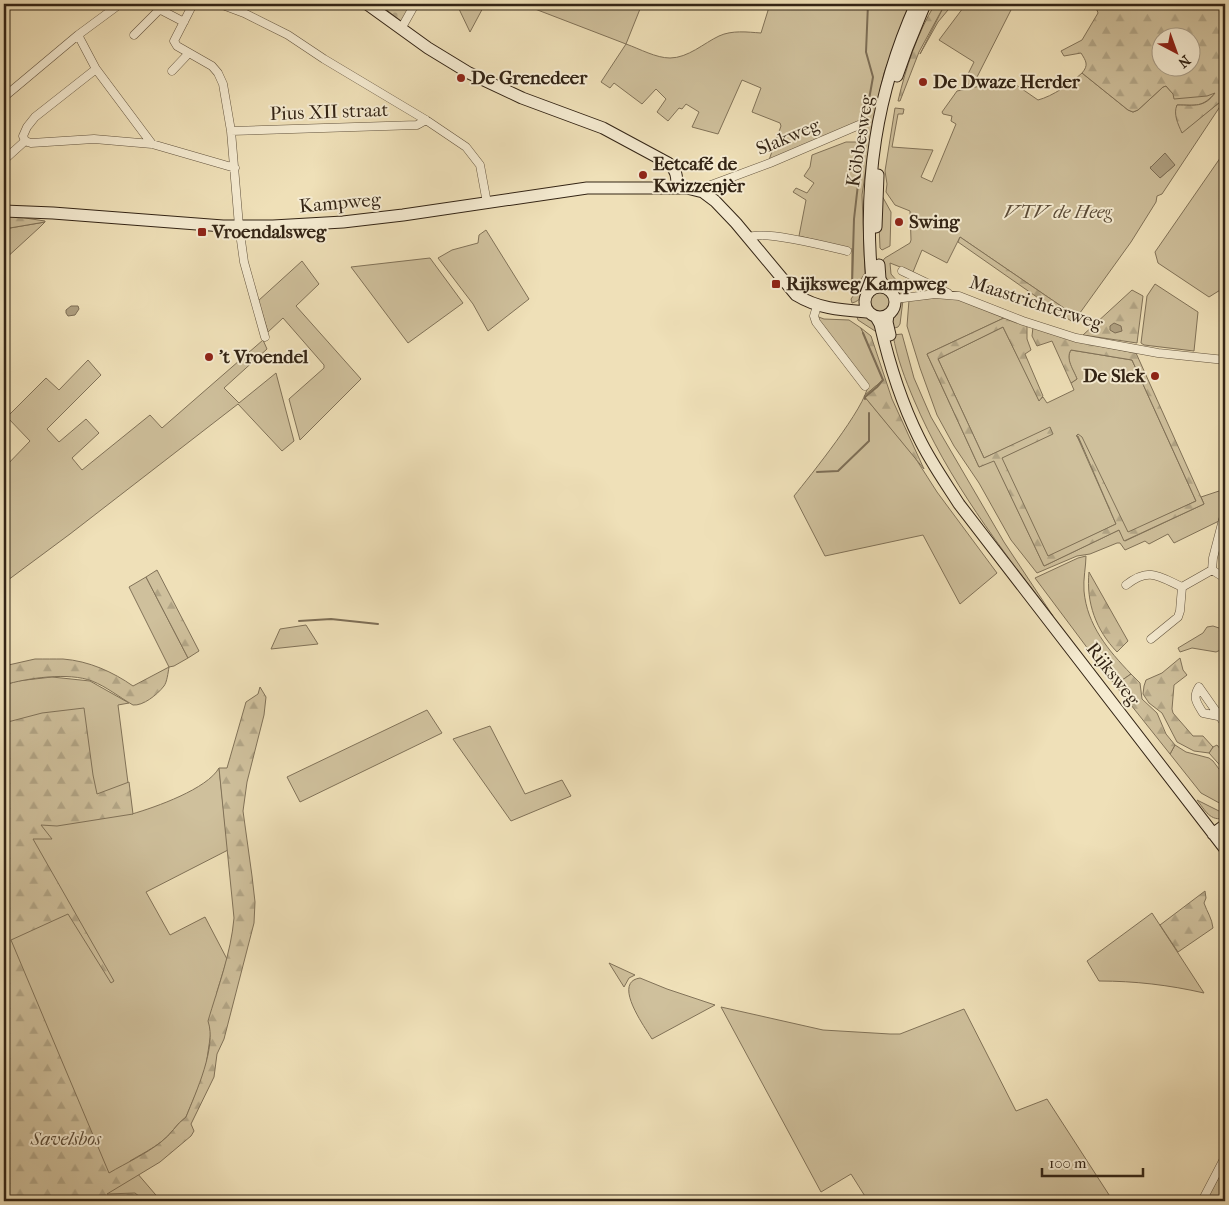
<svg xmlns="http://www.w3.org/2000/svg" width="1229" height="1205" font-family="'IM FELL French Canon',serif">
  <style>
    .green { fill: #cfc09c; stroke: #817258; fill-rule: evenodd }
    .forest { fill: url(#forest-firs); stroke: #817258; fill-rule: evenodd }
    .cemetery { fill: url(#cemetery-stones); stroke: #817258 }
    .water { fill: #afa081; stroke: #7d6e56 }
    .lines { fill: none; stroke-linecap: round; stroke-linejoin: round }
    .stream { stroke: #7d6e56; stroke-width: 2 }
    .street-casing { stroke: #62533e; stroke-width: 9 }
    .secondary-casing { stroke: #332415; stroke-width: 13 }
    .street { stroke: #f5ebd1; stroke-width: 8 }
    .secondary { stroke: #f5ebd1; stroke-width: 11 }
    .poi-dot { fill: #8f2418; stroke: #f5ebd1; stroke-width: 2 }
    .labels { text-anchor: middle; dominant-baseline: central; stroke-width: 4; stroke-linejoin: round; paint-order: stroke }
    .poi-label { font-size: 19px; font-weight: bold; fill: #332415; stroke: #f5ebd1; text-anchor: start }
    .street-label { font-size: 19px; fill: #332415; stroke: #f5ebd1 }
    .park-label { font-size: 19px; font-style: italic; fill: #5a4b37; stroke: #f5ebd1 }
  </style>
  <defs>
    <pattern id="forest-firs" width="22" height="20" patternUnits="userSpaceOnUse" patternTransform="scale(1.25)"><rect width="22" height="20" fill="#cfc09c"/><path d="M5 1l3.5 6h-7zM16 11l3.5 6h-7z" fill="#b2a586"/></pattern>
    <pattern id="cemetery-stones" width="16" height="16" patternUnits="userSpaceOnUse" patternTransform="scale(1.25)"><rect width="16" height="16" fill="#cfc09c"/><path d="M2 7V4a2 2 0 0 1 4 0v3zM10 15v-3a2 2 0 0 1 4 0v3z" fill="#b2a586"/></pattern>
  </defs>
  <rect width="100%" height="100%" fill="#efe0b8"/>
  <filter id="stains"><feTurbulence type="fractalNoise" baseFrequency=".004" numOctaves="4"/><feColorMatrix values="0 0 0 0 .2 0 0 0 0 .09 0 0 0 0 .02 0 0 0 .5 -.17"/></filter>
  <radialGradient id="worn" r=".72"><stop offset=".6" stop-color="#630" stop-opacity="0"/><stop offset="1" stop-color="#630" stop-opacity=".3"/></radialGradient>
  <path class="green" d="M453 4H485L470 32 459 9Z
    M522 4H642L626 44C640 49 656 58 670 58 688 58 704 43 719 36 732 30 747 32 761 33L770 4H910L884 73 873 121 862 195 865 273 852 293V249L799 236 806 200 793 192 796 188 807 193 814 183 804 176 810 167 812 155 846 142H859L860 122 769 160 781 126 780 123 752 112 761 88 742 80 718 134 692 127 699 112 686 104 682 109 679 108 668 121 657 112 666 99 656 89 642 104 614 83 610 88 601 82 626 44Z
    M945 4H953L938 22 920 54Z
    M966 4H1014L974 83 962 86 974 62 939 40Z
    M1082 73 1128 110 1133 112 1138 110 1163 87 1166 86 1173 94 1216 92C1202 108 1197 105 1177 105L1182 132 1225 98V99L1162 194 1157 196 1156 202 1131 242 1077 317 960 237 947 263 922 250 913 272 890 263 891 274 908 294C888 297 884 279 881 263L885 258 910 243 911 240 910 211 895 205 886 192 887 184 885 171 895 108 904 109 903 114H898L892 147 933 150 921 177 932 182 956 124 951 121 952 116 943 114 942 112 957 91 1009 80 1038 100C1053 96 1070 84 1082 73ZM1175 165 1160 178 1150 167Z
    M1225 151V287L1209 297 1158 263 1155 252Z
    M881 194 891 212 890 246 882 250 880 248 879 224Z
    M45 222 40 227 4 260V229Z
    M486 230 529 299 488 331 473 304 438 258 452 250 478 243 479 235Z
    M430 258 463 303 408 343 351 267Z
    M302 261 319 284 296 306 361 379 300 440 289 399 324 368V365L283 318 268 332 258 301Z
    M867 276 869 286C864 293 861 301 852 303L851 299Z
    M1155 284 1198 312 1194 351 1144 345 1141 343 1147 296Z
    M870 302a10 10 0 1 1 20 0a10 10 0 1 1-20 0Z
    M949 297 967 301 1006 317 927 354 979 467 994 460 1044 566 1119 530 1125 541 1204 504 1201 497 1225 489V509L1221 520 1174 543 1168 534 1149 544 1145 541 1125 550 1120 543H1117L1090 554 1077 556 1037 573 1011 540 979 483 954 446 937 415 920 368 907 326 909 300Z
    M903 300 900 324 898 327 891 329C891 319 895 307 903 300Z
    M856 314C869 316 873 319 879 331H875L858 320Z
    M816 316 824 319 849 320 861 328 883 380 864 396 914 456 937 492 997 573 960 604 923 535 825 556 794 496C810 476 866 407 868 385Z
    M1003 327 1039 400 1043 397 1047 403 1074 390 1071 383 1077 379C1073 370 1065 359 1071 350L1132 360 1196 501 1128 533 1077 436 1116 524 1048 557 1001 458 1052 434 1050 428 984 458 938 359Z
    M902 334 914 378 931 417 1004 542 1053 616C1000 548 948 480 914 400 905 379 897 358 893 335Z
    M263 340 267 349 224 388 239 403 276 373 294 441 282 451 238 404 70 534 4 583V468L30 441 7 417 46 378 59 390 88 360 101 375 47 429 59 442 86 419 99 433 72 458 82 470 150 415 162 428Z
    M1086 556C1086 566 1083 579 1084 591 1087 625 1108 650 1131 674L1115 685 1035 578 1078 558Z
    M146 577 188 658 174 666 169 667 129 587Z
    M306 625 318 644 271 649 280 629Z
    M1213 626 1225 630V648L1216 652 1192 648 1180 652 1178 648 1203 633 1207 627Z
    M52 677 90 681 129 703 118 705 132 814C156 807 207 789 219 768L228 850 146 892 170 935 205 917 227 959 217 992 205 1072 186 1117C176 1124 171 1135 161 1142 152 1149 140 1155 130 1161L131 1166 161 1201H4V685L17 681Z
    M427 710 442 733 300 802 287 777Z
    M490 726 525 794 562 780 571 796 511 821 453 739Z
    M1175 745 1186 752 1209 758 1213 761 1225 777V803L1223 805 1201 793 1170 754Z
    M1217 745 1225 755V771L1209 753 1213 747Z
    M1197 800 1223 813 1225 818C1210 822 1205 810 1197 800Z
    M1152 913 1204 993C1169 985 1135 981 1099 981L1087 961Z
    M609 963 635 975 629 978 624 987Z
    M640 978 667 989 715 1005 652 1039C644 1026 612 982 640 978Z
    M721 1007 823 1030 890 1034H900L964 1009 1016 1111 1047 1099 1113 1201H868L851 1174 821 1192Z
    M1225 1165V1201H1206Z"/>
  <path class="forest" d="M935 4H945L919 52 900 101H898C906 67 917 34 935 4Z
    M1086 4H1219L1218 6 1225 9V98L1182 133C1178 124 1173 114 1177 105 1195 105 1204 108 1215 93L1207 96 1174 99 1173 94 1166 86 1163 87 1138 110 1133 112 1128 110 1082 73C1089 65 1086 61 1081 53L1064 56 1061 51 1082 40 1098 13 1097 10ZM1162 38H1192V68H1162Z
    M12 216 45 221V222L4 229V217Z
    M960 237 1077 317 1074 323 958 242Z
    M1132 290 1143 296 1137 343 1083 335Z
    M1006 317 1027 325V339L1031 350 1025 354 1043 396 1039 401 1003 327 938 359 984 458 1050 427 1053 434 1002 458 1048 556 1116 524 1078 436H1076L1078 434 1082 437 1128 532 1196 501 1132 360 1071 350C1065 359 1074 370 1077 379L1071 383 1052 341 1037 346 1032 336 1033 327 1089 344 1136 353 1204 504 1124 541 1119 530 1044 566 994 461 979 467 927 354Z
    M861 328 871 336 892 399 924 469 864 396 883 380Z
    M157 570 199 651 188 658 146 577Z
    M1089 572 1128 641 1117 652C1096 630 1086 603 1089 572Z
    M1180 658 1183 670 1187 675 1174 685 1172 709 1173 713 1193 736H1203L1213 747 1209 753 1194 751 1177 742 1162 713 1149 703 1143 694 1144 686 1146 680 1162 673Z
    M35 659C45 659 54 659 63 659 89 661 113 672 133 686L169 667C168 673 167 682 164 686 157 695 143 706 133 705 119 697 107 687 92 681 69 672 27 678 4 685V666Z
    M1131 674 1140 683 1142 699 1157 713 1166 734 1175 745 1170 754 1115 685Z
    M260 687 266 697 264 715 247 782 243 811 252 876 255 902 254 923 224 1039 217 1054 214 1077 191 1124 194 1131 191 1136 160 1162 107 1194 135 1193 145 1201H4V723L42 713 84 708 93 775 97 794 129 782 133 814 57 826 41 825 52 839H33L114 981 111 983 68 914 11 940 109 1173C126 1163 146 1154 161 1142 171 1135 176 1124 186 1117 196 1092 217 1047 208 1021 218 987 231 953 234 918L219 768H227L246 702 258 694Z
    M1205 891 1206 898 1204 903C1207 912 1212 918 1213 928L1178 952 1160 925Z"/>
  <path class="cemetery" d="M379 4H412L402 22Z"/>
  <path class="water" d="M1165 153 1175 165 1160 178 1150 168Z
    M71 306H78L79 309 75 315 68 316 66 313V310Z
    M1114 323 1121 326 1122 331 1115 333 1110 330V326Z"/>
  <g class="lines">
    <path class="stream" d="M865 122 873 77 866 52 868 4
      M852 286 854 219 865 124
      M863 333 883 380 877 387 865 397V399
      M817 472 838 471 869 441V413
      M299 621 331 619 378 624"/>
    <g class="street-casing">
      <path id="street" d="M193 4 174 41 177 46 212 66 218 73 223 84 231 131 239 226 244 262 265 337
        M220 4 244 13 288 35 324 59 426 120 466 147 480 165 487 203
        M4 6 7 4
        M401 29 415 4
        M78 35 96 69 152 144
        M134 35 158 11 161 10 184 22
        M172 71 189 53
        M4 97 78 35 120 4
        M231 131 417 125 426 120
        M25 141 23 136 27 127 35 117 96 69
        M4 160 25 141 31 143 94 139 152 144 235 168
        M703 192 711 185 770 163 859 125
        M748 238C760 229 830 247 847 251
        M902 271 948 293
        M895 299 935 294 959 296 1023 321 1076 338 1158 353 1225 360
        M817 306 814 316 816 322 865 386
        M1225 512 1213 558 1212 570 1225 578
        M1126 585C1149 567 1158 576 1182 587L1212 570
        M1151 639 1178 617 1180 611 1182 587
        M1218 716 1203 713C1197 703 1192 698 1199 687L1225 724
        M1202 1201 1225 1157"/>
    </g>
    <g class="secondary-casing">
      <path id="secondary" d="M367 4 428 48 469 73 522 98 603 128 668 163C677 170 677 177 677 188
        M897 76 907 48 925 4
        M4 211 53 213 223 226H273L343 222 403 215 587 188H687L703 192 715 201 736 223 796 295C819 309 841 310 868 312
        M876 227 878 175
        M879 265 880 279 884 287
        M865 302a15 15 0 1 1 30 0a15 15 0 1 1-30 0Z
        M872 289V280C863 182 876 94 916 4
        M888 315 887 322 890 335
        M876 317 880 324C889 363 901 402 919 438 930 461 945 482 959 504L1225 849
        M1213 834 1225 825"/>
    </g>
    <use href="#street" class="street"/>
    <use href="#secondary" class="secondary"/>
  </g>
  <g class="poi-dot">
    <circle cx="461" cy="78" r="5"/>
    <circle cx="923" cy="82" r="5"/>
    <circle cx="643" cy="175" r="5"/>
    <circle cx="899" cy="222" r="5"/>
    <rect x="197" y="227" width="10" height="10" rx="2.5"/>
    <rect x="771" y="279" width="10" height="10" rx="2.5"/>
    <circle cx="209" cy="357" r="5"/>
    <circle cx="1155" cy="376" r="5"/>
  </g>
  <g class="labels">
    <g class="poi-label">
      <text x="471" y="78">De Grenedeer</text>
      <text x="933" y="82">De Dwaze Herder</text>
      <text x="653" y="164">Eetcafé de<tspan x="653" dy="22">Kwizzenjèr</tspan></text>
      <text x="909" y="222">Swing</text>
      <text x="212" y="232">Vroendalsweg</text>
      <text x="786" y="284">Rijksweg/Kampweg</text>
      <text x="219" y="357">'t Vroendel</text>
      <text x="1145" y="376" text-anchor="end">De Slek</text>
    </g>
    <g class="street-label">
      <text transform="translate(329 112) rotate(-2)">Pius XII straat</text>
      <text transform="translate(788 137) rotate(-23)">Slakweg</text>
      <text transform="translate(860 141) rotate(-81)">Köbbesweg</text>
      <text transform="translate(340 203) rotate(-5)">Kampweg</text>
      <text transform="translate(1036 303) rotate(18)">Maastrichterweg</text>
      <text transform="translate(1113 674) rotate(52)">Rijksweg</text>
    </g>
    <g class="park-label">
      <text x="1058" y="212">VTV de Heeg</text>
      <text x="66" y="1139">Savelsbos</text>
    </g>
  </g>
  <rect width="1229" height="1205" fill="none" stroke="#efe0b8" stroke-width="20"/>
  <rect x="5" y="5" width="1219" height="1195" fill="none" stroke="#332415" stroke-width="2.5"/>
  <rect x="10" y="10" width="1209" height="1185" fill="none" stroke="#332415"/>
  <g transform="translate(1176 52) rotate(139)"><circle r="24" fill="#f5ebd1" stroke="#a79b86"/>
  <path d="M0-4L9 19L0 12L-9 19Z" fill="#8f2418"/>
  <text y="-8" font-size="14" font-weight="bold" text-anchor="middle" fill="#332415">N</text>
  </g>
  <path d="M1042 1168v8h101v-8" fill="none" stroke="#332415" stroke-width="2.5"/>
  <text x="1049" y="1168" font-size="15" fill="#332415" stroke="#f5ebd1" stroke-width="4" paint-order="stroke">100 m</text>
  <rect width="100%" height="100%" filter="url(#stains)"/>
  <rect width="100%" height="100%" fill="url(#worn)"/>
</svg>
